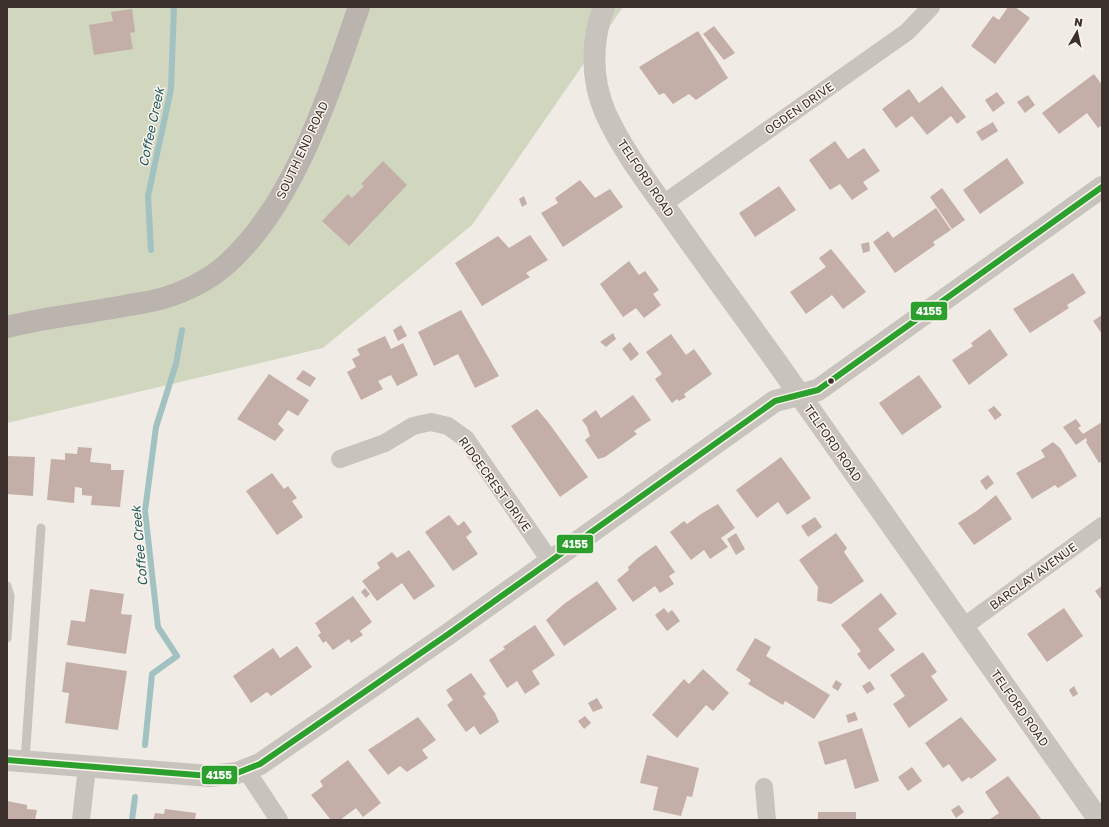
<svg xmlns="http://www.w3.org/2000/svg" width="1109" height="827" font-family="'Golos Text',sans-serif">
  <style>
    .green { fill: #d1d6bf }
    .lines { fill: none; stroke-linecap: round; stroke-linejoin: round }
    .stream { stroke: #a1c2c1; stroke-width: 6 }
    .building { fill: #c3afa7 }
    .service { stroke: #c9c3be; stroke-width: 9 }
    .minor { stroke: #c9c3be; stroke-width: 18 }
    .tertiary { stroke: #c9c3be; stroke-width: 22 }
    .secondary { stroke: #bab3ae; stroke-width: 22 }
    .bus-1-casing { stroke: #fbf5ee; stroke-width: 9 }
    .bus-1 { stroke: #2ca02c; stroke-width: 6 }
    .bus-dot { fill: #3b302b; stroke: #fbf5ee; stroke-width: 1.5 }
    .labels { text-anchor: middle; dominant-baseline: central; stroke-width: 3; stroke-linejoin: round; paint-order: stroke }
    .street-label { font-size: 12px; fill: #3b302b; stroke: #fbf5ee }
    .water-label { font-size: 13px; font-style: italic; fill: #1f5a5e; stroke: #fbf5ee }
    .line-badge { stroke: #fbf5ee; stroke-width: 1.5 }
    .badge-label { font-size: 11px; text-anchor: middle; font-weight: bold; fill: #fff }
  </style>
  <rect width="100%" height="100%" fill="#f0ebe5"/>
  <path class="green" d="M7 7H623L472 225 323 348 7 423Z"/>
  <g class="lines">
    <path class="stream" d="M151 250 148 196 171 89 174 7
      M145 745 152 674 177 656 158 627 145 511 156 427 176 364 182 330
      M132 820 135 797"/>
  </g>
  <path class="building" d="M1008 7H1015L1030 18 995 64 971 46 993 16 999 20Z
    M132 9 135 32 130 33 133 49 94 55 89 25 113 21 111 12Z
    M714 26 735 53 724 60 703 34Z
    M698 31 728 78 696 100 689 94 673 104 664 93 659 95 639 67Z
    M1094 74 1102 85V125L1098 128 1087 113 1059 134 1042 113Z
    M942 86 966 117 957 124 951 116 927 135 912 116 896 128 882 109 909 89 919 103Z
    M997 92 1005 103 993 112 985 100Z
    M1028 95 1035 105 1025 113 1017 102Z
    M993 122 998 131 982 141 976 132Z
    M835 141 848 159 864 148 880 171 863 182 868 189 852 200 840 184 830 190 809 160Z
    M1007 158 1024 183 980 214 963 190Z
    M383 161 407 185 349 246 322 221 348 194 352 198 364 186 361 184Z
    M580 180 595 198 610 189 623 207 563 247 541 213 558 203 555 198Z
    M779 186 796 210 755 237 739 213Z
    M942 188 965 220 952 229 930 197Z
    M524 196 527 204 522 207 519 199Z
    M936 208 951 230 933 242 935 245 895 273 873 242 888 231 893 238Z
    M530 235 548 260 526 273 530 277 482 306 455 263 498 236 509 248Z
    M869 242 870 251 863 253 861 244Z
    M831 249 866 292 843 309 832 295 806 314 790 292 826 267 819 258Z
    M629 261 639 275 645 271 659 290 653 294 661 305 644 318 636 308 623 317 600 284Z
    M1073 273 1086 293 1067 305 1069 308 1030 333 1013 309Z
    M461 310 499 376 475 388 458 354 434 366 418 332Z
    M1102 315V334L1093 321Z
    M401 325 407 336 398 341 393 330Z
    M990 329 1008 355 969 385 952 360 973 346 971 343Z
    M613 333 616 339 606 347 600 342Z
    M671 334 686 355 694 349 712 374 684 394 686 397 679 401 677 399 672 403 655 379 662 374 646 352Z
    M385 336 391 349 403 343 418 375 397 386 391 375 378 381 383 389 361 400 347 372 356 367 352 359 360 355 357 349Z
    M630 342 639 354 631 361 622 349Z
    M303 370 316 378 310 387 296 379Z
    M269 374 309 400 298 416 288 410 278 424 284 430 275 441 237 419Z
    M919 375 942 407 902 435 879 403Z
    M633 395 651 420 634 431 637 434 605 457 598 459 585 440 590 436 587 427 582 420 596 410 601 418Z
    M994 406 1002 415 995 420 988 410Z
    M537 409 548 422 588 477 560 497 511 426Z
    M1076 419 1081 426 1078 428 1083 434 1102 422V461L1099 463 1086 442 1087 441 1086 438 1076 445 1063 427Z
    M1053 442 1060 448 1077 476 1058 488 1055 485 1032 499 1016 473 1045 457 1041 450Z
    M78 447 92 448 90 462 111 464V470H124L120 507 91 505 92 496 82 495V488L75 487 74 503 47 500 51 459 65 460V453L77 454Z
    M7 456 35 457 33 496 7 494Z
    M781 457 811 498 787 515 778 502 757 518 736 490Z
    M272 473 284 489 288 486 297 498 292 501 303 517 277 535 246 491Z
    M988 475 994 483 986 490 980 481Z
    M996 495 1012 519 974 545 958 523 978 510Z
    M718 504 735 528 721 538 728 547 710 559 704 550 691 560 670 532 684 521 687 524 701 514Z
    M449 515 458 526 464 521 472 532 466 537 478 554 453 571 425 532Z
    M815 517 822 527 808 537 801 526Z
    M736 533 745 549 736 555 727 539Z
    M836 533 847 548 844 552 864 581 831 604 817 601 818 587 799 560Z
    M656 545 675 572 669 576 674 584 660 593 655 586 633 602 617 580 629 570 628 567 639 557Z
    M409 550 435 586 414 600 402 583 377 601 362 581 380 568 377 563 392 552 397 558Z
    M597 581 617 609 564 646 546 620 564 604Z
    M1102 586V601L1095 591Z
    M365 588 370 594 366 598 361 592Z
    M90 589 124 594 121 614 132 615 126 654 67 645 71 620 85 622Z
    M881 593 897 614 878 629 895 650 869 670 857 654 861 651 841 625Z
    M353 596 372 622 360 631 363 635 351 643 349 639 333 650 326 641 323 643 318 635 321 633 315 623Z
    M664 608 668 613 672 610 680 621 667 631 655 615Z
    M1064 608 1083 636 1047 662 1027 634Z
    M535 625 555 655 532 671 540 684 525 694 517 681 507 688 489 660 505 649 503 647Z
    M755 638 771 647 766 656 830 695 814 719 785 701 783 705 748 684 751 680 736 670Z
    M297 646 312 667 271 696 267 692 251 703 233 676 273 648 280 658Z
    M923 652 937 672 931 676 948 700 909 728 893 704 905 696 890 675Z
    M66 662 127 671 118 730 65 723 69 693 62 692Z
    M703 669 729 693 713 711 706 705 677 738 652 715 684 679 689 684Z
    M471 673 486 694 483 696 495 713 499 722 480 735 474 726 466 732 447 705 453 700 446 690Z
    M836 680 842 684 838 691 832 687Z
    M870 681 875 689 867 694 862 686Z
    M1074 686 1078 694 1073 697 1069 690Z
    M597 698 603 708 593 712 588 703Z
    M855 712 858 720 848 723 846 715Z
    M585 716 591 723 584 729 578 721Z
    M418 717 436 740 422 750 428 758 407 772 400 766 388 775 368 750Z
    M961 717 997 760 971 779 969 777 962 782 949 764 943 768 925 743Z
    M862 728 879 781 855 789 846 759 825 765 818 742Z
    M647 755 699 768 692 797 687 796 681 816 653 810 658 787 640 783Z
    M348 760 381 803 363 817 356 808 340 820H331L311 795 323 786 320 781Z
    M912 767 922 781 908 791 898 777Z
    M1008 776 1034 809 1042 820H989L999 813 985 792Z
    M7 801 27 805V809L37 810 35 820H7Z
    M959 805 964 812 956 818 951 810Z
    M165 809 196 813 195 820H153L155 813 164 814Z
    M818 812H856V820H818Z"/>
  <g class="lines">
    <path class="service" d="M7 586 10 596 7 638
      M25 761 41 528"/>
    <path class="minor" d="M663 204 907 32 931 7
      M340 459 385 443 413 426 431 422 448 426 466 439 551 562
      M963 627 1102 526
      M246 770 279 820
      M764 787 767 820
      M81 820 87 767"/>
    <path class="tertiary" d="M604 7C591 40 591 79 605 112 622 150 649 185 673 218 706 265 740 311 773 357 882 511 990 666 1099 820
      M7 760 210 776 237 773 260 764 447 635 775 401 818 390 1102 187"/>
    <path class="secondary" d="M7 327C47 317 89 313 129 305 144 303 159 300 173 295 192 288 213 277 228 263 296 201 329 92 359 7"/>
    <g class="bus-1-casing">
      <path id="bus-1" d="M7 760 210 776 237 773 260 764 447 635 775 401 818 390 1102 187"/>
    </g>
    <use href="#bus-1" class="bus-1"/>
  </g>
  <circle class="bus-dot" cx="831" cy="381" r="3.5"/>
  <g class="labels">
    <g class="street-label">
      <text transform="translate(799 108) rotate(-35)">OGDEN DRIVE</text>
      <text transform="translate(302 150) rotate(-65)">SOUTH END ROAD</text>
      <text transform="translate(646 178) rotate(56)">TELFORD ROAD</text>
      <text transform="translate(833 443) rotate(55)">TELFORD ROAD</text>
      <text transform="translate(495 484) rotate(54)">RIDGECREST DRIVE</text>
      <text transform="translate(1033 576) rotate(-36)">BARCLAY AVENUE</text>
      <text transform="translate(1020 708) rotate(55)">TELFORD ROAD</text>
    </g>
    <g class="water-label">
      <text transform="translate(151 127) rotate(-78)">Coffee Creek</text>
      <text transform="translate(139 546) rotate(-95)">Coffee Creek</text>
    </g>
  </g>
  <g class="line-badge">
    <rect x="910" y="301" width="38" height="20" rx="4" fill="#2ca02c"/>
    <rect x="556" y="534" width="38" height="20" rx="4" fill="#2ca02c"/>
    <rect x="201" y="765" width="37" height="20" rx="4" fill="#2ca02c"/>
  </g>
  <g class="badge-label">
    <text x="929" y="315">4155</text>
    <text x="575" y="548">4155</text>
    <text x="219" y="779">4155</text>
  </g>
  <rect width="1109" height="827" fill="none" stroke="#3b302b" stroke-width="16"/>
  <g transform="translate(1077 32) rotate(9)" stroke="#fbf5ee" stroke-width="3" paint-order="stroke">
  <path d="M0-3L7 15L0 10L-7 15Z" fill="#3b302b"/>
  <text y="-6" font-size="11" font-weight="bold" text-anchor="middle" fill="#3b302b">N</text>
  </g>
</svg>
